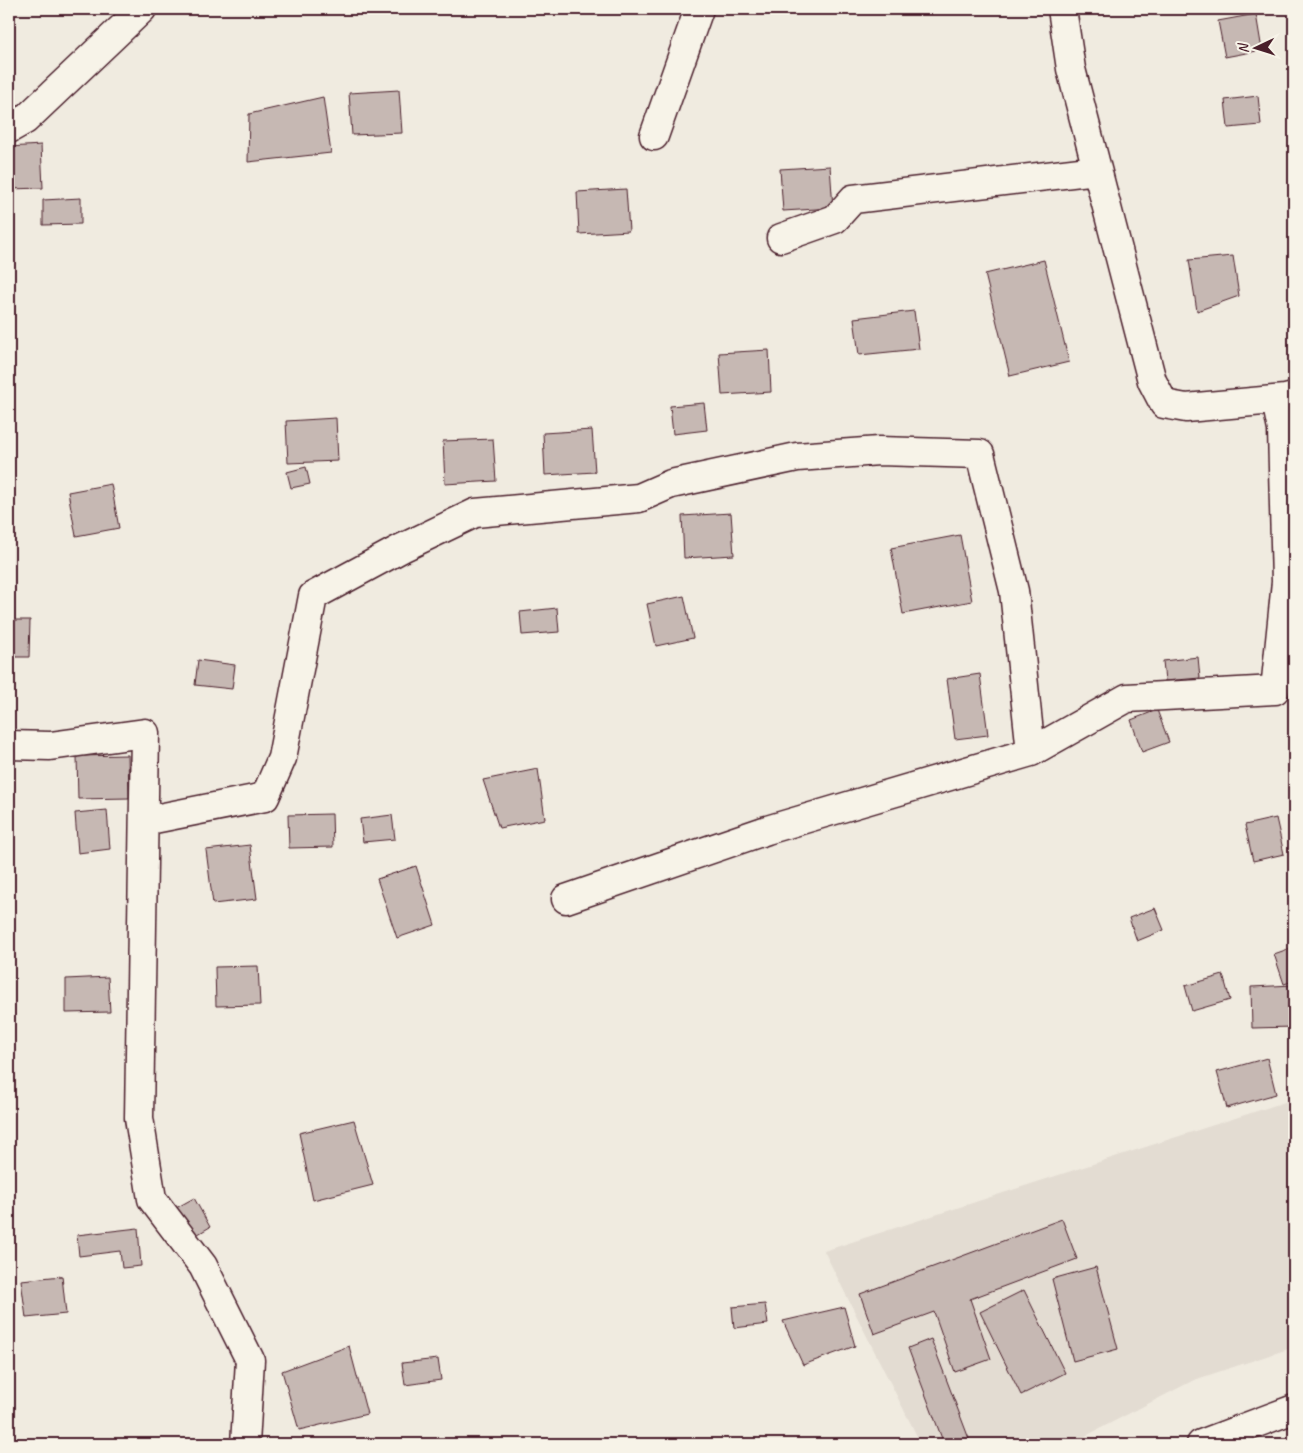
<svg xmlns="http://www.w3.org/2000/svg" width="1303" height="1453" font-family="Caveat,sans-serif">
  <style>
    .built { fill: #e3dcd2 }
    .building { fill: #c6b8b3; stroke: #4a1f2b }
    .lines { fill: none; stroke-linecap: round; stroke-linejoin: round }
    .minor-casing { stroke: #4a1f2b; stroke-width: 31 }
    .minor { stroke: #f7f3e8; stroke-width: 28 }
  </style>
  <rect width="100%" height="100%" fill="#f0ebe0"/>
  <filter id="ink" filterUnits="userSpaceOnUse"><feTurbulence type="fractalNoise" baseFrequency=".02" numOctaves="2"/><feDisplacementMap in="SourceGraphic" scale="10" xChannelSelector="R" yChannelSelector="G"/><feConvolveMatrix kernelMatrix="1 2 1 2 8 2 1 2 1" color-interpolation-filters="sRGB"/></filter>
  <g filter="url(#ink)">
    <path class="built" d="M1294 1100V1347L1194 1380 1070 1444H921L824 1251 1288 1101Z"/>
    <path class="building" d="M1256 14 1262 50 1225 57 1218 21Z
      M399 90 402 133 352 135 349 93Z
      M1258 96 1261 125 1228 128 1225 100Z
      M323 97 331 153 248 162 249 114Z
      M41 145 43 188 9 189V147Z
      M830 166 833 208 783 211 780 169Z
      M626 189 629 231 579 234 577 192Z
      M81 198V224L43 225V200Z
      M1233 256 1239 296 1197 311 1189 260Z
      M1044 260 1069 362 1010 376 985 274Z
      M914 311 919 349 859 355 854 318Z
      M769 350 771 392 722 395 719 353Z
      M704 403 707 430 673 434 670 406Z
      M336 418 338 461 288 463 286 421Z
      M592 430 595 472 545 475 543 433Z
      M493 439 496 481 445 484 443 441Z
      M306 467 310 484 291 488 287 472Z
      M9 481H12L14 524H9Z
      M111 484 119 528 76 536 68 492Z
      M731 513 734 555 684 558 682 516Z
      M960 535 972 601 903 614 891 548Z
      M684 596 693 638 656 646 647 604Z
      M557 608 559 632 522 635 520 612Z
      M11 620H30L29 657H10Z
      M1198 657 1200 678 1165 681 1163 661Z
      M198 660 235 665 232 689 195 685Z
      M980 674 988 735 955 739 947 679Z
      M1157 710 1169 742 1142 752 1131 720Z
      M128 755 129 798 78 799 77 756Z
      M538 769 545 819 499 828 483 780Z
      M107 810 110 849 78 853 75 813Z
      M332 814 333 847 289 848 288 815Z
      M392 815 395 839 363 842 360 819Z
      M1276 818 1284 854 1253 861 1245 825Z
      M250 845 257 899 213 904 206 850Z
      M416 866 435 925 397 938 377 879Z
      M1155 908 1164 930 1137 941 1129 918Z
      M1294 947V981L1284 984 1274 954Z
      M258 966 260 1005 216 1006 215 967Z
      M1223 975 1230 1000 1192 1011 1185 986Z
      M108 977 110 1012 66 1013V979Z
      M1294 985V1027L1252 1028 1251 987Z
      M1267 1058 1276 1094 1227 1108 1217 1072Z
      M354 1120 373 1185 313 1200 299 1133Z
      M194 1198 210 1227 193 1237 176 1208Z
      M1062 1219 1077 1259 970 1299 991 1359 955 1372 934 1312 874 1334 860 1294Z
      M138 1228 141 1266 122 1268 120 1251 79 1256 77 1235Z
      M1096 1267 1118 1349 1073 1361 1052 1279Z
      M62 1276 66 1314 26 1318 21 1280Z
      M1024 1290 1065 1373 1021 1395 980 1312Z
      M765 1304 768 1324 734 1328 732 1307Z
      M844 1307 855 1346 803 1365 783 1321Z
      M931 1339 971 1444H944L908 1348Z
      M349 1346 367 1414 299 1430 282 1371Z
      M438 1359 441 1380 405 1385 402 1363Z"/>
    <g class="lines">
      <g class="minor-casing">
        <path id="minor" d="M1062 9 1071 69 1152 381 1164 404 1186 408 1285 399 1293 397
          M9 129 25 120 142 9
          M654 136 699 9
          M781 238 835 219 853 199 1097 170
          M9 745 50 746 145 733 139 1118 152 1199 203 1266 250 1360 245 1444
          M144 821 265 797 282 758 313 596 402 548 475 513 639 498 671 484 797 457 879 451 980 454 1014 591 1031 752 1127 698 1275 690 1286 582 1282 430 1276 400
          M566 899 767 830 1031 752
          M1201 1444 1294 1409"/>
      </g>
      <use href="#minor" class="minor"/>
    </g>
  </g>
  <rect width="1303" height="1453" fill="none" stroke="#f7f3e8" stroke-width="30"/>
  <rect x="15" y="15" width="1273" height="1423" fill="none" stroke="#4a1f2b" stroke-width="2" filter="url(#ink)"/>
  <g transform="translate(1256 48) rotate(266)" stroke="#f7f3e8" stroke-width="4" paint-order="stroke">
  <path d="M0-4L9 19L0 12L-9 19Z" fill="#4a1f2b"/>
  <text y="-8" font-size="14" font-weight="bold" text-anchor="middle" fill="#4a1f2b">N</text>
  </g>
</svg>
